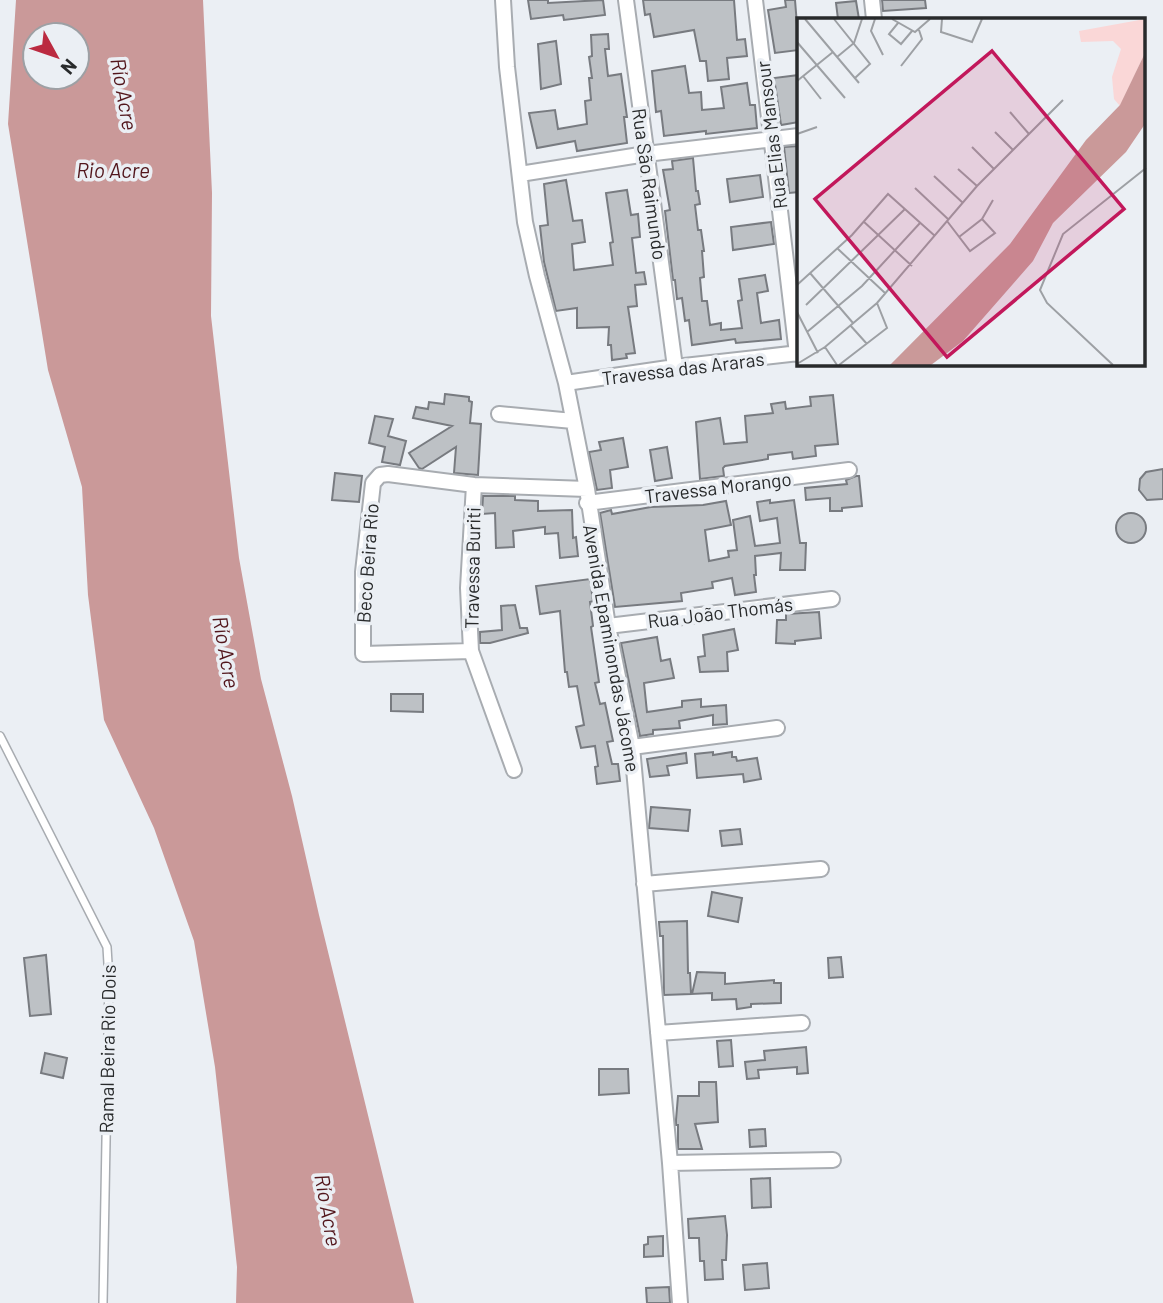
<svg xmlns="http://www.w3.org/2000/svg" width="1163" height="1303" font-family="Barlow,sans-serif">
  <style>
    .water { fill: #ca9999; fill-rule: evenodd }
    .building { fill: #bdc1c5; stroke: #787b80; stroke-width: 2 }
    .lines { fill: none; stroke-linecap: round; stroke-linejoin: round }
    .lane-casing { stroke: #a8acb1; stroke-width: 10 }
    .street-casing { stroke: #a8acb1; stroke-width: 18 }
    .lane { stroke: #fff; stroke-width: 7 }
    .street { stroke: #fff; stroke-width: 14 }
    .labels { text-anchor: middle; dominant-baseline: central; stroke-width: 7; stroke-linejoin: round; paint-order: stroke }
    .street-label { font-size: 19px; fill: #282a2b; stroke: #ebeff4 }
    .water-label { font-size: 21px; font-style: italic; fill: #52161c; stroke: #ebeff4 }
    .inset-road { fill: none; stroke: #9da0a4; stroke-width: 2 }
    .view { fill: #c2185b; fill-opacity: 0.15; stroke: #c2185b; stroke-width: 3.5 }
    .inset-edge { fill: none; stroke: #282a2b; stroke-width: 3.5 }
  </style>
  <rect width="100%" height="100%" fill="#ebeff4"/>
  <path class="water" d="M16 0H203L212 193 211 316 239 558 261 679 292 796 319 915 414 1303H236L237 1267 215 1067 194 941 154 828 104 720 88 595 82 487 48 370 8 124ZM35 35H77V77H35Z"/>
  <path class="building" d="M528 0H548V3L603 0 605 15 564 20 563 15 531 19Z
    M643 0H734L737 40 745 39 747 56 727 58 729 79 708 81 706 61H700L694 30 654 37 650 14 645 15Z
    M785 0H795L799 50 775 53 768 10 786 7Z
    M882 0H925L926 8 883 11Z
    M856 1 859 19H838L836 3Z
    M608 34 609 49H605L608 76 621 74 627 117H624L627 143 577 151 575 141 537 148 529 113 555 110 558 129 587 124 585 101 591 100 589 78H592L589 57 592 56 591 35Z
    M556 41 561 84 541 89 538 44Z
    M685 66 689 93 701 92 702 110 724 108 721 87 747 83 750 105H755L757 128 706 134V131L664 136 661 111 656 112 652 71Z
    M799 75V122L781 125 774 78Z
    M799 146V192L789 193 784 147Z
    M693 158 696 191H698L700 204 695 205 698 230H701L704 251H702L704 277 700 278 702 301H707L710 325 721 323V330L742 328 738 301 742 300 739 279 765 275 768 291 757 293 761 323 779 320 781 339 736 343 735 339 692 345 689 320 685 321 682 298 677 299 675 280H673L665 211 670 210 663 170 673 169 672 161Z
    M760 175 763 197 730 202 727 179Z
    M566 180 573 221 582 220 585 242 572 244 574 270 613 265 610 243 613 242 606 193 627 190 631 215 638 214 640 237 632 238 636 273 644 272 646 284 635 285 637 306 628 307 635 353 626 354 627 358 612 360 611 345H608L609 327 577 328V308L556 311 544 262 540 226 548 225 544 184Z
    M771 222 774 244 733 250 731 227Z
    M445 394 469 397V401L472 402 470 423 481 424 478 475 454 473 456 447 422 469 419 468 409 453 452 426 413 418 416 407 428 409 429 402 444 404Z
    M833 395 838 444 815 446 816 456 793 459 792 452 768 455V459L725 466 723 468 724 476 700 479 696 422 720 418 724 444 747 442 745 416 773 413 771 404 785 402 786 409 811 406 810 397Z
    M375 416 393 419 388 436 406 441 400 465 382 462 385 447 369 443Z
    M623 438 628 467 610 470 612 488 597 490 589 452 601 450 599 442Z
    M667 447 672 478 655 481 650 450Z
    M1163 469V499L1147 500 1139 490 1140 479 1146 472Z
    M335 473 362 476 359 502 332 500Z
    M856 476H859L862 506 842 508V511H830V498L806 500 805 488 847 484 846 480Z
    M483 496H515V500L538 501V511L572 510 573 538 576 537 578 556 560 558 558 533 545 534V527L513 531 514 547 496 548 495 513 482 514Z
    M770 500V503L794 500 800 543H806L805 570H780L781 553 755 556 756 575H754L756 592 735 595 732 578 712 582 713 588 681 593 682 601 615 607 600 513 611 510 612 514 651 507 703 505 726 501 731 525 705 530 709 561 729 557 728 551 737 550 733 520 750 516 755 546 780 543 777 518 760 521 757 502Z
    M1116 528a15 15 0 1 1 30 0a15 15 0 1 1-30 0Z
    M590 579 593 601 590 602 593 626 591 627 599 682 595 683 600 704 605 703 613 741 607 742 612 764H618L620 781 597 784 595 767 598 766 595 746 581 748 576 727 584 725 577 686 569 687 567 672H565L560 611 540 614 536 586Z
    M515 605 520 628H527L528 633 490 643H480V632L502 630 501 606Z
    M819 612 821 638 795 641V644L776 643 777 620H786V614Z
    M734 629 738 650 727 652 728 671 700 672 698 657 705 656 703 635Z
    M657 637 661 661 670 659 674 678 644 683 647 712 682 707V701L701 699V707L726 705 727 724 713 725V715L679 721 680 728 653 730V734L640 736 621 643Z
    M391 694H423V712L391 711Z
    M713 752V755L732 752V757H736L737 761 757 758 761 779 744 782 743 774 697 778 695 754Z
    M686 753 687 763 667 766 669 775 650 777 647 759Z
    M651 807 690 810 688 831 649 828Z
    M740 829 742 844 722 846 720 831Z
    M712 892 742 898 738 922 708 916Z
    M687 921 688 973H690L691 994 664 995 663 936H660L659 922Z
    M46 955 51 1014 30 1016 24 958Z
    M841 957 843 977 829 978 828 958Z
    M697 972 725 973V984L774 980V983H781V1003L751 1004V1007L737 1009 736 999 712 1000V993L692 994Z
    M731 1040 733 1066 719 1067 717 1041Z
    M806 1047 808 1073 797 1074V1067L758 1070 759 1078 747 1079 745 1062 765 1060 764 1051Z
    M45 1053 67 1058 63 1078 41 1073Z
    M599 1069H628L629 1093 599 1095Z
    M699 1082H716L718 1122 695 1124 702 1149H678V1125H676V1120L678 1096H699Z
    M765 1129 766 1146 750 1147 749 1130Z
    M770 1178 771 1207 752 1208 751 1179Z
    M725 1216 727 1235 726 1260H722L723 1279 705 1280 704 1261H700L699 1238H689L688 1219Z
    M663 1236V1256L644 1257V1245L648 1244V1237Z
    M767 1263 769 1288 745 1290 743 1265Z
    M669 1287 670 1303H647L646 1288Z"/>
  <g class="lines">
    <g class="lane-casing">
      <path id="lane" d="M0 736 107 947 109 980 103 1303"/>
    </g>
    <g class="street-casing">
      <path id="street" d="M503 0 507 67 525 222 537 276 566 383 587 489 608 626 632 747 670 1163 680 1303
        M626 0 675 367
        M755 0 797 354
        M872 0 874 19
        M520 174 646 154 799 136
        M566 383 675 367 799 353
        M499 414 573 421
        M474 485 468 588 471 651 514 770
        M587 503 849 470
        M608 626 832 599
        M471 651 363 654V572L373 483 380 475 388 474 474 485 587 489
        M632 747 777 728
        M644 884 821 869
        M658 1033 802 1023
        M670 1163 833 1160"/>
    </g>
    <use href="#lane" class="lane"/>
    <use href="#street" class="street"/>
  </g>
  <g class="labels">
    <g class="street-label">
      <text transform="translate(771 135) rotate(-97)">Rua Elias Mansour</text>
      <text transform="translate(650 184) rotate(82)">Rua São Raimundo</text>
      <text transform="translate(683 368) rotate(-7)">Travessa das Araras</text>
      <text transform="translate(718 487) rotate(-7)">Travessa Morango</text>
      <text transform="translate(367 563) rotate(-86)">Beco Beira Rio</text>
      <text transform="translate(472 568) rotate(-89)">Travessa Buriti</text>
      <text transform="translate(720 612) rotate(-7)">Rua João Thomás</text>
      <text transform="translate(612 648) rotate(80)">Avenida Epaminondas Jácome</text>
      <text transform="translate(107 1049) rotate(-89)">Ramal Beira Rio Dois</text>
    </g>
    <g class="water-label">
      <text transform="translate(125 94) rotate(80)">Río Acre</text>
      <text x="113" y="169">Rio Acre</text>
      <text transform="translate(227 652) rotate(80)">Río Acre</text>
      <text transform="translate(329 1210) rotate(80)">Río Acre</text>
    </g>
  </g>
  <g transform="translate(797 18)">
    <rect width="348" height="348" fill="#ebeff4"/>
    <path d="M348 1V35L323 88 317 81 315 59 324 31 316 23 284 24 282 13Z" fill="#fad7d7"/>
    <path d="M348 35V106L329 134 256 205 236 243 166 323 134 347H93L213 226 289 122 323 87Z" fill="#ca9999"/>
    <path class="inset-road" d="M8 1 62 65M37 1 73 46 58 60M78 1 74 13 86 37M95 1 118 14 133 1M145 1 144 14 175 24 185 1M101 5 92 16 104 26 115 13M0 24 48 80M40 39 57 25 65 1M104 48 125 21 122 12M6 58 24 81M0 63 36 34M213 94 232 116M198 114 216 132M0 116 20 109M175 129 197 151M161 151 180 168M137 158 166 185M118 170 152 202M66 203 115 248M150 203 173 233 198 215 185 201M162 219 185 201 196 182M41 231 88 275M13 255 56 305M0 267 55 217 91 176 138 218M9 287 108 191M0 294 21 335M53 307 70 326M10 314 65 268 123 205M28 329 40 347M0 346 28 329 80 285 180 168 266 82M42 347 90 310 80 285M316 347 250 285 243 272 266 216 349 150"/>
    <path class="view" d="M195 33 327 191 150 339 18 181Z"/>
    <rect width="348" height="348" class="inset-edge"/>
  </g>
  <g transform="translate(56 56) rotate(130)"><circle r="33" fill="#ebeff4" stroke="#9da0a4" stroke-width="2"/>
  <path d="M0-5L12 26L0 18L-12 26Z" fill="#bb2a40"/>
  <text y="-10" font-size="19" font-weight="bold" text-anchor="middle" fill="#282a2b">N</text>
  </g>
</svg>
